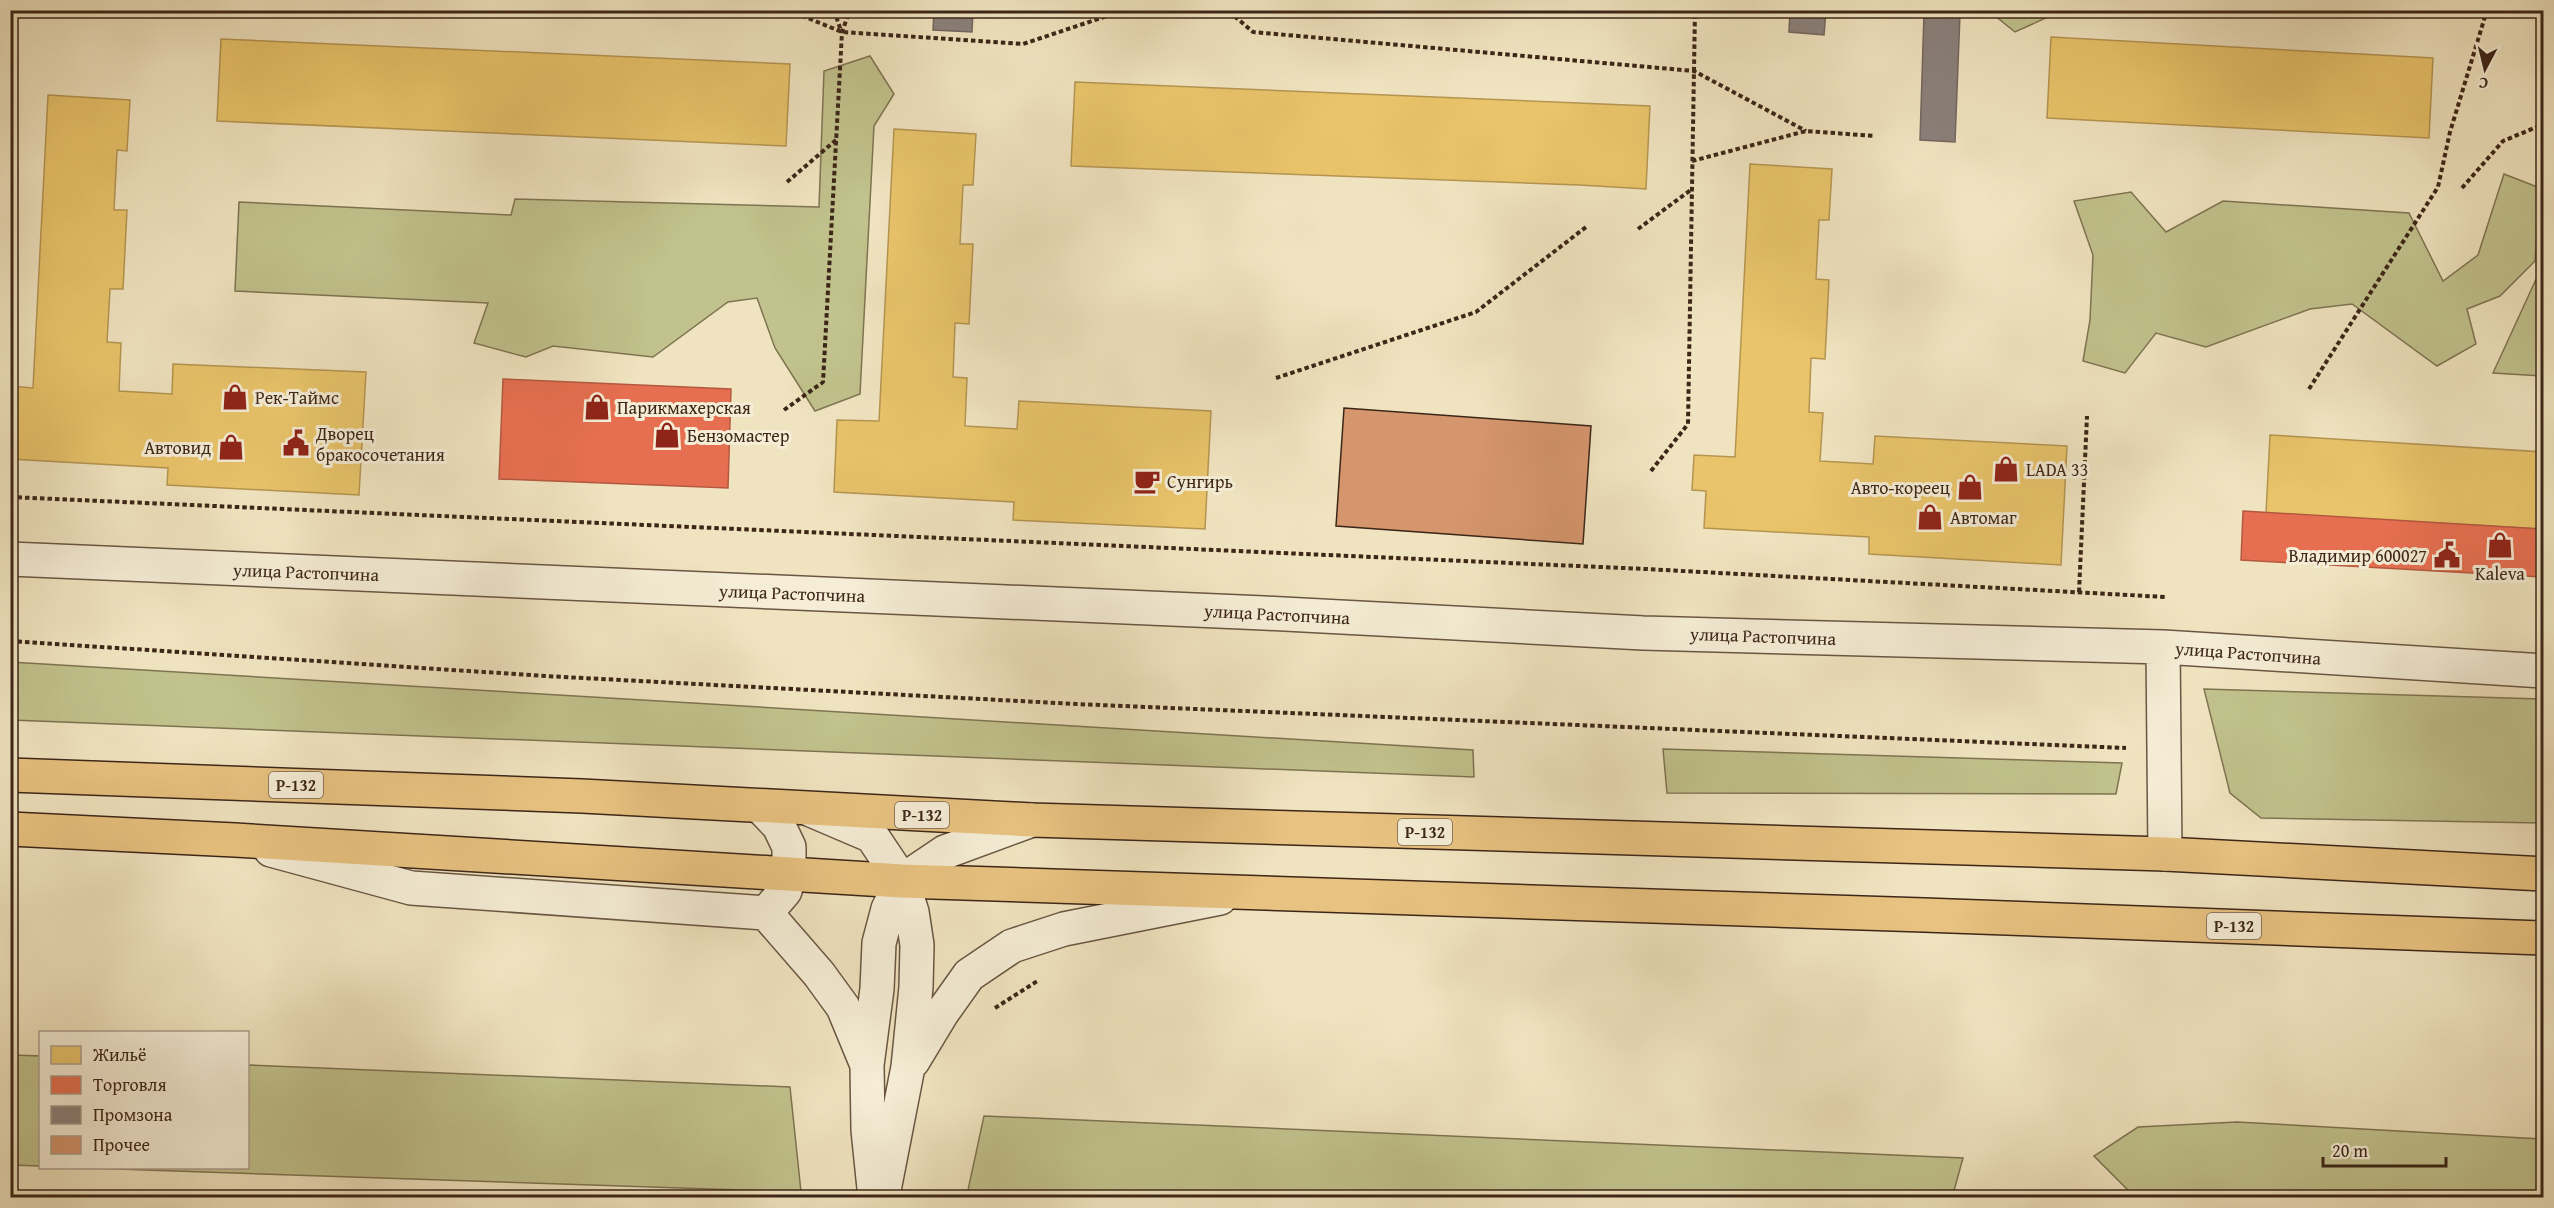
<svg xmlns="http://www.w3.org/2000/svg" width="2554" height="1208" font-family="'Gentium Book Plus',serif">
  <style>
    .green { fill: #c1c28d; stroke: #7f7452; stroke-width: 1.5 }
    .homes { fill: #e9c46a; stroke: #b59551; stroke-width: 1.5 }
    .shops { fill: #e76f51; stroke: #b45940; stroke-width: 1.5 }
    .industry { fill: #8a817c; stroke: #73665e; stroke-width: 1.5 }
    .building { fill: #d5956d; stroke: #3d2618; stroke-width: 1.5 }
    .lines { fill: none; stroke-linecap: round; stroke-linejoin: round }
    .minor-casing { stroke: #6a5642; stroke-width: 36 }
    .trunk-casing { stroke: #3d2618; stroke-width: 36 }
    .path { stroke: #3d2618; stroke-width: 4; stroke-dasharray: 4.5 3; stroke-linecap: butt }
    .minor { stroke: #f5edd6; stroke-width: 33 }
    .trunk { stroke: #e8c280; stroke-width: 33 }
    .labels { text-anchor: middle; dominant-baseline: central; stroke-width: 6; stroke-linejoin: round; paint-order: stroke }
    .shield { fill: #f5edd6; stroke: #746251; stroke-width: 1.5 }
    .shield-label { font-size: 16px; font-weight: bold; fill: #3d2618 }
    .poi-label { font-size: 18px; fill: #3d2618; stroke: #f5edd6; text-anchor: start }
    .street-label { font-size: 18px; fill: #3d2618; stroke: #f5edd6 }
  </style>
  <rect width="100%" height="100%" fill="#f0e4c0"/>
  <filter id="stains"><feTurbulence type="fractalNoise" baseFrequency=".00333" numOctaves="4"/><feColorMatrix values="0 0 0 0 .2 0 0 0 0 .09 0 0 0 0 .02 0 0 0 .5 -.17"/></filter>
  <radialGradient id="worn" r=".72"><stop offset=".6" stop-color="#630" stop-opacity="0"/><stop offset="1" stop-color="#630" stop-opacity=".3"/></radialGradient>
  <path class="green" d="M1989 11H2061L2015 32Z
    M870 56 894 94 874 126 860 394 815 411 775 348 757 298 728 302 653 357 553 346 526 357 474 343 488 303 235 291 239 202 511 215 515 199 819 207 824 71Z
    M2504 174 2540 188 2535 261 2500 296 2467 309 2476 344 2437 366 2352 304 2310 309 2206 347 2156 333 2125 373 2083 361 2090 320 2093 255 2074 201 2131 192 2166 232 2223 201 2409 213 2443 281 2478 255Z
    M2543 264V376L2493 373Z
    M10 662 1473 750 1474 777 11 720Z
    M2204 689 2543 699V823L2261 818 2230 793Z
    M1663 749 2122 763 2116 794 1667 793Z
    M11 1055 40 1056V1166L11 1165Z
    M248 1065 790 1087 801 1192 86 1168H248Z
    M984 1116 1963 1158 1952 1198H983L968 1190Z
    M2237 1122 2543 1139V1197H2135L2094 1156 2138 1127Z"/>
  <path class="homes" d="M2051 37 2433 58 2429 138 2047 118Z
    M221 39 790 64 786 146 217 121Z
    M1075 82 1650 106 1646 189 1579 185 1071 166Z
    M48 95 130 100 127 151 117 150 114 210H127L123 289H110L107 342 121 343 119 391 172 394 173 364 366 372 359 495 167 485 168 468 10 459V386L33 388Z
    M894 129 976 134 973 185H963L960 244H973L969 324 955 323 953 377 967 378 965 426 1017 429 1019 401 1211 411 1205 529 1013 520 1014 502 834 492 837 420 879 421Z
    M1750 164 1832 169 1829 220H1819L1816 279 1829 280 1825 359 1811 358 1809 412 1823 413 1820 461 1873 464 1875 436 2067 446 2061 565 1869 554V537L1704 528 1706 491 1692 490 1694 455 1735 457Z
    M2270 435 2544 452V529L2266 513Z"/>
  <path class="shops" d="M503 379 731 389 728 488 499 479Z
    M2243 511 2544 529V577L2241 560Z"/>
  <path class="industry" d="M934 10H973L972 32 933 30Z
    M1790 10H1826L1824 35 1789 32Z
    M1924 13 1960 14 1955 142 1920 140Z"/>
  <path class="building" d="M1344 408 1591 426 1583 544 1336 526Z"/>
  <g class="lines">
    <g class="minor-casing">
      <path id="minor" d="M10 559 1264 613 1643 633 2163 647 2544 671
        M2163 647 2165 854
        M760 806 779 826 789 847V874L785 891 766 913
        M811 810 872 836 902 881 912 912 917 945 916 987 908 1067 884 1190
        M271 850 411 888 766 913 819 974 843 1007 867 1065
        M913 1061 942 1013 969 975 1012 946 1064 929 1220 898
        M875 1198 868 1130 867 1065 877 989 879 943 888 909 902 881 945 852 1032 820"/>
    </g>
    <g class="trunk-casing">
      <path id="trunk" d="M10 775 582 796 1032 820 2165 854 2544 874
        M10 829 235 840 902 881 1924 915 2544 938"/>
    </g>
    <path class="path" d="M32 10 107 15
      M788 10 842 32 1023 44 1125 10
      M834 10 841 31
      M1231 10 1232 14 1253 32 1694 71 1806 131
      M1692 161 1806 131 1875 136
      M787 182 836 140
      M2462 188 2503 141 2544 124
      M1638 229 1692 189
      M1276 378 1476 312 1586 227
      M2309 389 2438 187 2450 132 2487 10
      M784 410 823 382 842 32 850 10
      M1651 471 1688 424 1695 10
      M10 497 1646 569 2165 597
      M2079 592 2087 416
      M10 641 545 676 1076 704 2126 748
      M995 1008 1039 980"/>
    <use href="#minor" class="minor"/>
    <use href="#trunk" class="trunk"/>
  </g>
  <defs>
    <g id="shop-bare" transform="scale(2.07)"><path d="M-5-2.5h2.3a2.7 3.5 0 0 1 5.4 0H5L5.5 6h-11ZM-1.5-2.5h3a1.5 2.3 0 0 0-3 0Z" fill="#8f2418" stroke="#f5edd6" stroke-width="2.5" paint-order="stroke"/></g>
    <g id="civic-bare" transform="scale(2.07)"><path d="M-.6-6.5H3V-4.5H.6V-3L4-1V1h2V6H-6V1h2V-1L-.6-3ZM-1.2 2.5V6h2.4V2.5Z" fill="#8f2418" stroke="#f5edd6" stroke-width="2.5" paint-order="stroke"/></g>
    <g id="cafe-bare" transform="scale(2.07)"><path d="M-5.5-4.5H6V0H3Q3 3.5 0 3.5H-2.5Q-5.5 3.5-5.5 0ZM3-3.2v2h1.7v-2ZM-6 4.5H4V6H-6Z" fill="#8f2418" stroke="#f5edd6" stroke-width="2.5" paint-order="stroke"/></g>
  </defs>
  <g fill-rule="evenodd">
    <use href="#shop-bare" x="235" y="397"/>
    <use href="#shop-bare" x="597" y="407"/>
    <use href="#shop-bare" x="667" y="435"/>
    <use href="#civic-bare" x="296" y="443"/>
    <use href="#shop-bare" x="231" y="447"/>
    <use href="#shop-bare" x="2006" y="469"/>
    <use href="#cafe-bare" x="1147" y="481"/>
    <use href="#shop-bare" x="1970" y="487"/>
    <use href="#shop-bare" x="1930" y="517"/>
    <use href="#shop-bare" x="2500" y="545"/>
    <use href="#civic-bare" x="2447" y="555"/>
  </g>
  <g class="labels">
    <g class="shield">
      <rect x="269" y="772" width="54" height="26" rx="4.5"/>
      <rect x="895" y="802" width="54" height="26" rx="4.5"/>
      <rect x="1398" y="819" width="54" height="26" rx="4.5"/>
      <rect x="2207" y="913" width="54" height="26" rx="4.5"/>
    </g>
    <g class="shield-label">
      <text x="296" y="785">Р-132</text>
      <text x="922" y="815">Р-132</text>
      <text x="1425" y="832">Р-132</text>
      <text x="2234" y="926">Р-132</text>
    </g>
    <g class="poi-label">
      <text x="255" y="397">Рек-Таймс</text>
      <text x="617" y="407">Парикмахерская</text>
      <text x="316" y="433">Дворец<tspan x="316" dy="21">бракосочетания</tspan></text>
      <text x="687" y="435">Бензомастер</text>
      <text x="211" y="447" text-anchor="end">Автовид</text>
      <text x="2026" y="469">LADA 33</text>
      <text x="1167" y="481">Сунгирь</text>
      <text x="1950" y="487" text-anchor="end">Авто-кореец</text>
      <text x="1950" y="517">Автомаг</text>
      <text x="2427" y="555" text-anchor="end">Владимир 600027</text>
      <text x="2500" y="573" text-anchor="middle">Kaleva</text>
    </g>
    <g class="street-label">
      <text transform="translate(306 572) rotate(2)">улица Растопчина</text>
      <text transform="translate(792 593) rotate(2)">улица Растопчина</text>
      <text transform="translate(1277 614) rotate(3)">улица Растопчина</text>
      <text transform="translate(1763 636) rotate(2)">улица Растопчина</text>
      <text transform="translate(2248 653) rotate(4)">улица Растопчина</text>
    </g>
  </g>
  <rect width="2554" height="1208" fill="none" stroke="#f0e4c0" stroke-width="36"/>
  <rect x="12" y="12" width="2530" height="1184" fill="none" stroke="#3d2618" stroke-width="3"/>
  <rect x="18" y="18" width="2518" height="1172" fill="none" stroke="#3d2618" stroke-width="1.5"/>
  <rect x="39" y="1031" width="210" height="138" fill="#f5edd6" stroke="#ab9d8a" stroke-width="1.5"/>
  <rect x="51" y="1046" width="30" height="18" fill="#e9c46a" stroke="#ab9d8a" stroke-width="1.5"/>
  <text x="93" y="1061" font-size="18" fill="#3d2618">Жильё</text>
  <rect x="51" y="1076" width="30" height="18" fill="#e76f51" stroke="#ab9d8a" stroke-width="1.5"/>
  <text x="93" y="1091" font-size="18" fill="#3d2618">Торговля</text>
  <rect x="51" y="1106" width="30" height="18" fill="#8a817c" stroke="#ab9d8a" stroke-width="1.5"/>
  <text x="93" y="1121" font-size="18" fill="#3d2618">Промзона</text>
  <rect x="51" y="1136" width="30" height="18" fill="#d5956d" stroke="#ab9d8a" stroke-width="1.5"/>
  <text x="93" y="1151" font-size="18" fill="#3d2618">Прочее</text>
  <g transform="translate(2485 69) rotate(187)" stroke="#f5edd6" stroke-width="4.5" paint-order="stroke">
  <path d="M0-4.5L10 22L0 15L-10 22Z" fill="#3d2618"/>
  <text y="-9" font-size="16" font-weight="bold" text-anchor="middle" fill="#3d2618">С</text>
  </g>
  <path d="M2323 1157v9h123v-9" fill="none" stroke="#3d2618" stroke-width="3"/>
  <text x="2332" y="1157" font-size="18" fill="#3d2618" stroke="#f5edd6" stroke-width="4.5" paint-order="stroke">20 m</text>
  <rect width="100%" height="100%" filter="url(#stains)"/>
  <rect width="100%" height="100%" fill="url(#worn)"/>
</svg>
